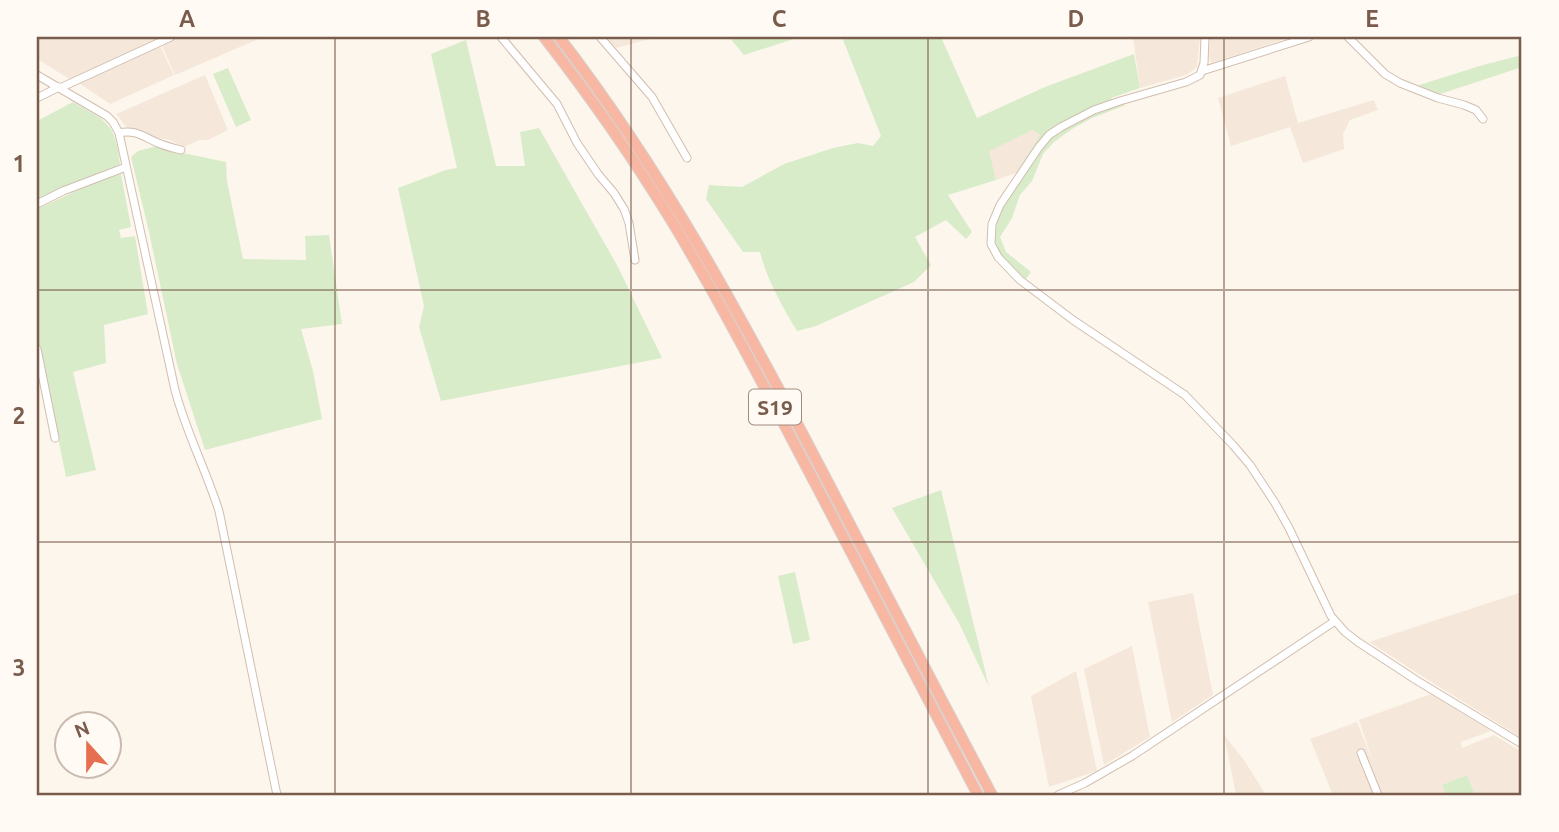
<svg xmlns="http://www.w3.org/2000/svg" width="1559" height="832" font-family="Ubuntu,sans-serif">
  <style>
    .residential { fill: #f5e8da }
    .green { fill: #d8ecc9 }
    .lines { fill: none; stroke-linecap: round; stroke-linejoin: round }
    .minor-casing { stroke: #d1beb0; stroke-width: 9 }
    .highway-casing { stroke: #dad1cd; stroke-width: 12 }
    .minor { stroke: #fff; stroke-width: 7 }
    .highway { stroke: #f7b7a3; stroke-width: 10 }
    .grid { fill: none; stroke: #7a5c4d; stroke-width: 2; stroke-opacity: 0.55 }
    .labels { text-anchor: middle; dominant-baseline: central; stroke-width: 7; stroke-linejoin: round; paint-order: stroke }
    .shield { fill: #fffaf3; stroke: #a28b7f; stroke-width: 2 }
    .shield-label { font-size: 21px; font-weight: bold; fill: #7a5c4d }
    .neatline { fill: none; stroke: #7a5c4d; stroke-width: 2.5 }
    .grid-label { font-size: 23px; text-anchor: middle; font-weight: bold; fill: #7a5c4d }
  </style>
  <rect width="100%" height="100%" fill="#fdf6ec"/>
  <path class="residential" d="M37 37H263L175 75 159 39 71 80 37 59Z
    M606 37H657L616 48Z
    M1133 37H1200L1197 67 1186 75 1140 88Z
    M1210 37H1291L1211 63 1209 56Z
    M160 46 174 75 110 104 79 83Z
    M205 75 228 130 208 140H200L184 147 170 140 157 138 143 131 128 129 116 114Z
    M1285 76 1298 123 1374 100 1378 110 1350 120 1343 134 1344 149 1303 163 1290 127 1231 146 1218 98Z
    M1033 130 1040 135 1019 172 996 180 988 151Z
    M1522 592V738L1425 678 1369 642Z
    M1193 593 1213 695 1172 722 1148 602Z
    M1132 646 1150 737 1104 765 1084 669Z
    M1076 671 1097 771 1049 787 1031 696Z
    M1431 694 1491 731 1461 742 1462 748 1494 735 1522 752V795H1475L1467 775 1442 785 1446 795H1333L1310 739 1357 722 1374 765 1359 720Z
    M1224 735 1244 760 1266 795H1236Z"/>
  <path class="green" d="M729 37H800L744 55Z
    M842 37H941L977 118 1045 87 1134 54 1140 88 1111 98 1126 105 1092 118 1072 129 1054 142 1043 154 1032 181 1020 195 1012 218 1000 237 1006 252 1031 272 1026 279 1004 259 993 242 1003 195 1040 135 1033 130 989 151 996 180 948 195 972 232 966 239 946 220 915 237 931 265 914 282 816 326 797 331C782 306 767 280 760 252H743L706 199 709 185 742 187 784 164 833 148 858 143 873 146 881 136Z
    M466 40 496 166H525L520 132 539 128 618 267 662 358 441 401 419 327 424 306 398 188 446 170 457 168 431 54Z
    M1522 55V67L1437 95 1416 86 1483 65Z
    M228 68 251 120 236 127 213 74Z
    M73 102C108 122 115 123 120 164L39 198 37 193V121Z
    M157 146 183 153 226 162 227 181 243 259 306 260 305 236 329 235 342 324 301 329 313 371 322 419 205 450 177 364 149 232 131 157 138 151Z
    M121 174 131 227 119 230 121 238 135 236 148 314 104 325 106 363 73 372 96 470 66 477 37 335V209L96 182Z
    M941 490 989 687 959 623 892 508Z
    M795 572 810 640 793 644 778 576Z
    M1467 775 1475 795H1446L1442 785Z"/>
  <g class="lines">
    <g class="minor-casing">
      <path id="minor" d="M501 37 557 104 577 143 598 174 614 193 624 209 629 223 635 260
        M600 37 652 97 687 158
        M1205 37 1204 63 1200 75 1186 82 1120 101 1094 110 1061 127 1049 135 1039 147 1000 205 992 224 991 244 998 257 1020 280 1073 320 1185 395 1233 445 1250 465 1275 503 1289 528 1331 616 1345 632 1358 642 1416 680 1522 744
        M1348 37 1385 74 1400 83 1438 98 1464 105 1476 110 1483 119
        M1202 71 1309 37
        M37 75 107 116 113 122 119 133 175 390C186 432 206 470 219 511L277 795
        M60 88 171 37
        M37 98 59 87
        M119 133C135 129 144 137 158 143 165 146 173 148 181 150
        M37 204 63 191 126 167
        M37 349 55 438
        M1361 753 1378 795
        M1058 795 1085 783 1132 756 1335 621"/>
    </g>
    <g class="highway-casing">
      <path id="highway" d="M544 37C589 95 632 156 671 220 723 306 769 396 816 485 870 588 924 692 978 795
        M559 37C663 172 741 316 820 467 877 576 934 686 992 795"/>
    </g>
    <use href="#minor" class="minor"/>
    <use href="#highway" class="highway"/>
  </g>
  <path class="grid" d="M335 37V795M631 37V795M928 37V795M1224 37V795M37 290H1522M37 542H1522"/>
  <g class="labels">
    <rect class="shield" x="749" y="389.5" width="52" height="35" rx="5"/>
    <g class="shield-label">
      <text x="775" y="407">S19</text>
    </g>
  </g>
  <rect width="1559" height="832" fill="none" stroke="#fffaf3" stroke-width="77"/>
  <g transform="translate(88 745) rotate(339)"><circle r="33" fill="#fffaf3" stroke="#cabbb1" stroke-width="2"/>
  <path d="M0-5L12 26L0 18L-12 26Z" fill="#e76f51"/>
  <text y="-10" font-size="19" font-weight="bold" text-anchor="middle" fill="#7a5c4d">N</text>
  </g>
  <rect x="38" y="38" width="1482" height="756" class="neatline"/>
  <g class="grid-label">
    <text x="187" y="27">A</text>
    <text x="483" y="27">B</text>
    <text x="779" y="27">C</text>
    <text x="1076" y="27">D</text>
    <text x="1372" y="27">E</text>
    <text x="19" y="172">1</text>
    <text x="19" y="424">2</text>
    <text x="19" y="676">3</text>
  </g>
</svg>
